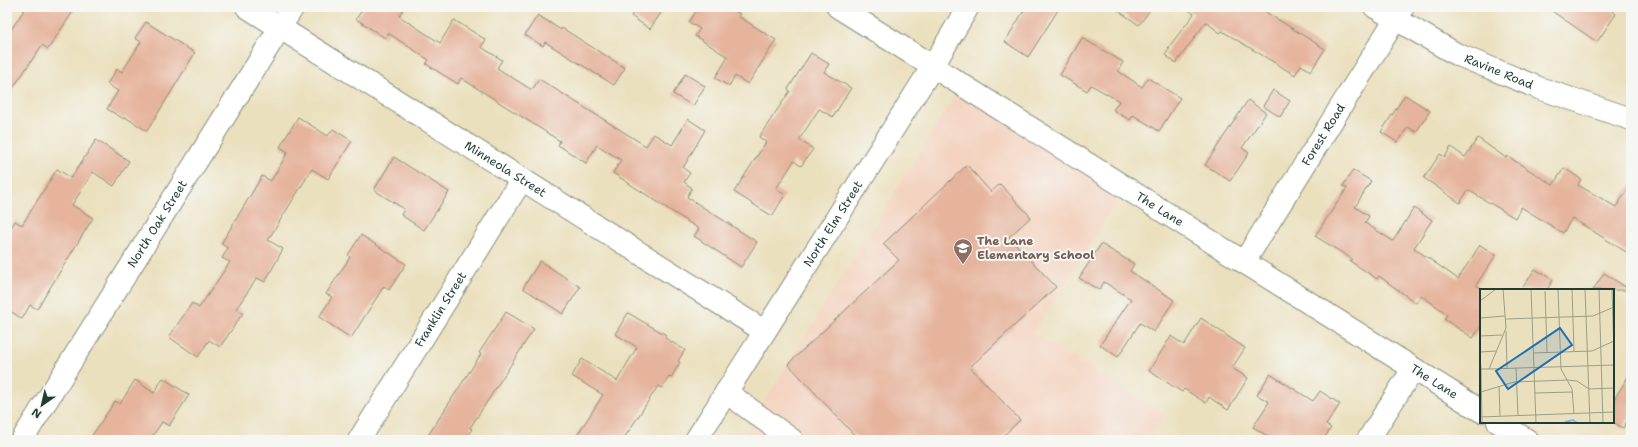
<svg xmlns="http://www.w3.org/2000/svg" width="1638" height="447" font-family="'Shantell Sans',sans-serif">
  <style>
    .built { fill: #f4d3c0 }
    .building { fill: #e6b49c }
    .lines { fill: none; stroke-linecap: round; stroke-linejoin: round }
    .minor-casing { stroke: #858e79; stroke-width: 24 }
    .minor { stroke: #fff; stroke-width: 22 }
    .labels { text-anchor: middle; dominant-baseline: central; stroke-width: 4; stroke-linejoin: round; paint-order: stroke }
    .street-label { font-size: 12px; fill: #1f3d34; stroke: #f6f6f2 }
    .education-label { font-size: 12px; font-weight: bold; fill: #785e54; stroke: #f6f6f2; text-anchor: start }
    .inset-river { fill: none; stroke: #7eb8ef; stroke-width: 2 }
    .inset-road { fill: none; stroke: #999f87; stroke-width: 1 }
    .view { fill: #1f6fb2; fill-opacity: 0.15; stroke: #1f6fb2; stroke-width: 2 }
    .inset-edge { fill: none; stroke: #1f3d34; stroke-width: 2 }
  </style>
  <rect width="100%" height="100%" fill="#f6f6f2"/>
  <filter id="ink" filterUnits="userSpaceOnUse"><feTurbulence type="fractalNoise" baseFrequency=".025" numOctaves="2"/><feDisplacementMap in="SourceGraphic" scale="8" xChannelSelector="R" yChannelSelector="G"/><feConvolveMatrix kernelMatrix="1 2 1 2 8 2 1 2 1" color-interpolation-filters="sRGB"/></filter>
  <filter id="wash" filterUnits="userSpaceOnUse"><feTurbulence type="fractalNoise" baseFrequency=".012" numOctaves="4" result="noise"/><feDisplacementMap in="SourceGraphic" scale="16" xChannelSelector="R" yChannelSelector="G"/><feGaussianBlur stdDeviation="0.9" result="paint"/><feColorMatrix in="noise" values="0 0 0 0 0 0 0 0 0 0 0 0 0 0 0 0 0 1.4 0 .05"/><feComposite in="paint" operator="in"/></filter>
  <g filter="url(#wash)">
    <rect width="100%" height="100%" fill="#ebe0be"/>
    <path class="built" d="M957 92 1120 196 1033 333 1165 414 1149 440H741Z"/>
    <g id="blocks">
      <path class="building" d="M26 7H76L48 49 42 45 7 97V36Z
        M364 7H405L399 16 440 43 454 20 486 40 481 47 502 60 497 68 532 90 539 79 646 146 654 134 672 145 688 119 705 130 683 168 690 173 684 182 692 188 687 197 757 242 741 267 694 236 699 229 613 173 621 160 597 145 586 163 558 145 560 141 461 78 458 84 426 64 429 60 388 33 385 38 356 19Z
        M637 7H665L650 29 631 16Z
        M699 7H728L740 14 738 16 776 40 748 84 735 76 729 86 715 78 728 57 695 36 700 29 689 22Z
        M1026 7H1060L1028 57 1005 42Z
        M1113 7H1152L1139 25Z
        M1185 7H1258L1325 49 1311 71 1301 65 1295 75 1222 31 1220 33 1206 22 1176 63 1165 55 1170 48H1168L1194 14Z
        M1546 7H1606L1616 14 1597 42Z
        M538 15 561 30 562 28 625 68 614 85 545 42 543 46 525 35Z
        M146 22 195 53 147 131 125 117 124 119 107 109 118 91 107 84 117 69 122 72 141 42 135 38Z
        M1082 38 1123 62 1118 71 1142 87 1148 78 1180 98 1159 131 1133 115 1130 120 1113 110 1119 101 1091 85 1087 91 1060 75Z
        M811 53 829 64 824 72 851 88 833 117 819 109 799 140 813 149 801 166 794 161 776 189 785 195 772 216 734 192 766 142 759 137 790 91 788 89Z
        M685 74 705 86 693 106 673 94Z
        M1273 90 1290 101 1280 117 1263 106Z
        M1405 95 1430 111 1416 132 1408 127 1397 142 1381 132Z
        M1248 100 1266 113 1242 148 1249 153 1230 181 1205 165Z
        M298 117 328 136 333 129 352 141 328 179 312 169 268 240 283 249 265 282 257 278 236 309 243 313 220 347 209 340 198 357 169 337 192 303 199 308 230 262 222 258 228 248 221 244 262 176 271 181 288 152 280 147Z
        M1478 138 1506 158 1507 156 1553 185 1564 168 1581 179 1578 185 1616 207 1631 184V255L1572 218 1563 233 1521 207 1515 218 1468 190 1460 203 1424 178 1440 154 1445 157 1451 147 1465 157Z
        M96 140 129 161 114 186 93 172 72 205 93 218 37 309 30 305 22 319 7 309V234L15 221 22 225 57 169 71 178Z
        M394 157 449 192 424 230 401 215 404 209 374 190Z
        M967 165 991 192 1000 184 1031 217 1009 237 1056 287 970 367 1020 420 999 440H859L788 364 899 260 883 244Z
        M1353 170 1371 181 1355 207 1369 216 1365 223 1393 241 1414 208 1432 220 1414 248 1458 279 1480 245 1496 255 1476 285 1481 288V326L1473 338 1444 319 1447 314 1421 295 1416 303 1379 276 1377 279 1350 261 1352 259 1315 236 1347 188 1343 186Z
        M361 235 406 264 389 290 384 286 351 338 319 317 332 297 326 294 350 257 348 255Z
        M1101 244 1134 264 1130 271 1174 300 1154 332 1140 323 1118 357 1100 345 1131 299 1104 282 1099 290 1079 278Z
        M540 261 580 287 563 314 523 288Z
        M1535 269 1553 280 1547 290H1521Z
        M1604 273 1630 290H1593Z
        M506 312 534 329 470 428 472 429 465 440H425L481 354 479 353Z
        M628 313 666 335 665 338 685 350 678 361 680 362 671 378 669 376 662 388 658 386 623 440H574L603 395 572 376 582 359 617 381 637 347 615 334Z
        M1201 318 1245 348 1232 368 1248 378 1228 410 1209 397 1206 403 1184 389 1182 392 1149 371 1171 336 1184 345Z
        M1631 372V415L1623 428 1613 422V401Z
        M1270 374 1313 401 1320 391 1340 404 1326 425 1331 428 1323 440H1274L1253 427 1269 402 1257 395Z
        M163 378 189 395 169 426 162 422 150 440H89L115 401 120 404 135 380 154 393Z"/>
    </g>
  </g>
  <g filter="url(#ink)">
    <use href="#blocks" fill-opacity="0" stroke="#858e79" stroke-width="1"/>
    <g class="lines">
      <g class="minor-casing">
        <g id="minor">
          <path id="s1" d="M247 7 764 331"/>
          <path id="s2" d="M838 7 1481 411"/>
          <path id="s3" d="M1375 7 1456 54 1539 88 1631 119"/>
          <path id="s4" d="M1244 262 1403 7"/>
          <path d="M726 392 792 440"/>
          <path d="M1498 422 1527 440"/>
          <path id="s5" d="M22 440 293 7"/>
          <path id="s6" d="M359 440 522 179"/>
          <path id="s7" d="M696 440 933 66 968 7"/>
          <path d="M1368 440 1413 369"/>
        </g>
      </g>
      <use href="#minor" class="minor"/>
    </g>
  </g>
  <defs>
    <g id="school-pin" transform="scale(1)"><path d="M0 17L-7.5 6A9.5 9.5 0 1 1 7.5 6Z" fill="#8d6e63" stroke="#f6f6f2"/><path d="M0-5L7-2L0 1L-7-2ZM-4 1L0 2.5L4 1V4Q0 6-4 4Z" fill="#fff"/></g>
  </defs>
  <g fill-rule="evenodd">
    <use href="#school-pin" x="963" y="248"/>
  </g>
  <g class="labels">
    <g class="street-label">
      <text stroke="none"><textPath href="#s3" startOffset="140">Ravine Road</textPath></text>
      <text stroke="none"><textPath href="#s4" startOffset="150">Forest Road</textPath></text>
      <text stroke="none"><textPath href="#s1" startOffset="305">Minneola Street</textPath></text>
      <text stroke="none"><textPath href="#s2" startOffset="380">The Lane</textPath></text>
      <text stroke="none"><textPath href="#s5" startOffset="255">North Oak Street</textPath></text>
      <text stroke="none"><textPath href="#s7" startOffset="256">North Elm Street</textPath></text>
      <text stroke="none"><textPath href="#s6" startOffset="154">Franklin Street</textPath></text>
      <text stroke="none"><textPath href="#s2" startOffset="704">The Lane</textPath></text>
    </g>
    <g class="education-label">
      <text x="977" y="241">The Lane<tspan x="977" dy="14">Elementary School</tspan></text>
    </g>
  </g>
  <g transform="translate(1480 289)">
    <rect width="134" height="134" fill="#ebe0be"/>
    <path class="inset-river" d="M85 133 93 131 97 134"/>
    <path class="inset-road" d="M51 0 56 134M78 0 81 80 92 100 94 125M92 0 94 62M105 0 110 134M119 0 123 134M132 0 134 64M65 2 67 63M0 12 16 0M0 29 25 27M26 30 113 27 134 18M26 42 27 79M0 47 22 46M0 63 16 62M53 64 112 62 134 52M0 67 1 80M36 79 38 127M9 80 134 76M19 97 20 127M1 103 34 93 88 91 97 92 109 100 134 99M55 104 93 103M0 128 134 123M2 134 1 80H9L26 39 23 0"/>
    <path class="view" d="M80 39 92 56 28 100 16 82Z"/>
    <rect width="134" height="134" class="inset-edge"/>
  </g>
  <rect width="1638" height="447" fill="none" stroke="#f6f6f2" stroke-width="24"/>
  <g transform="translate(42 405) rotate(214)" stroke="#f6f6f2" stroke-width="3" paint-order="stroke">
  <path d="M0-3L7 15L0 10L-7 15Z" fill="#1f3d34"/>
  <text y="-6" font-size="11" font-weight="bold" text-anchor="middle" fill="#1f3d34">N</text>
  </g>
</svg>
